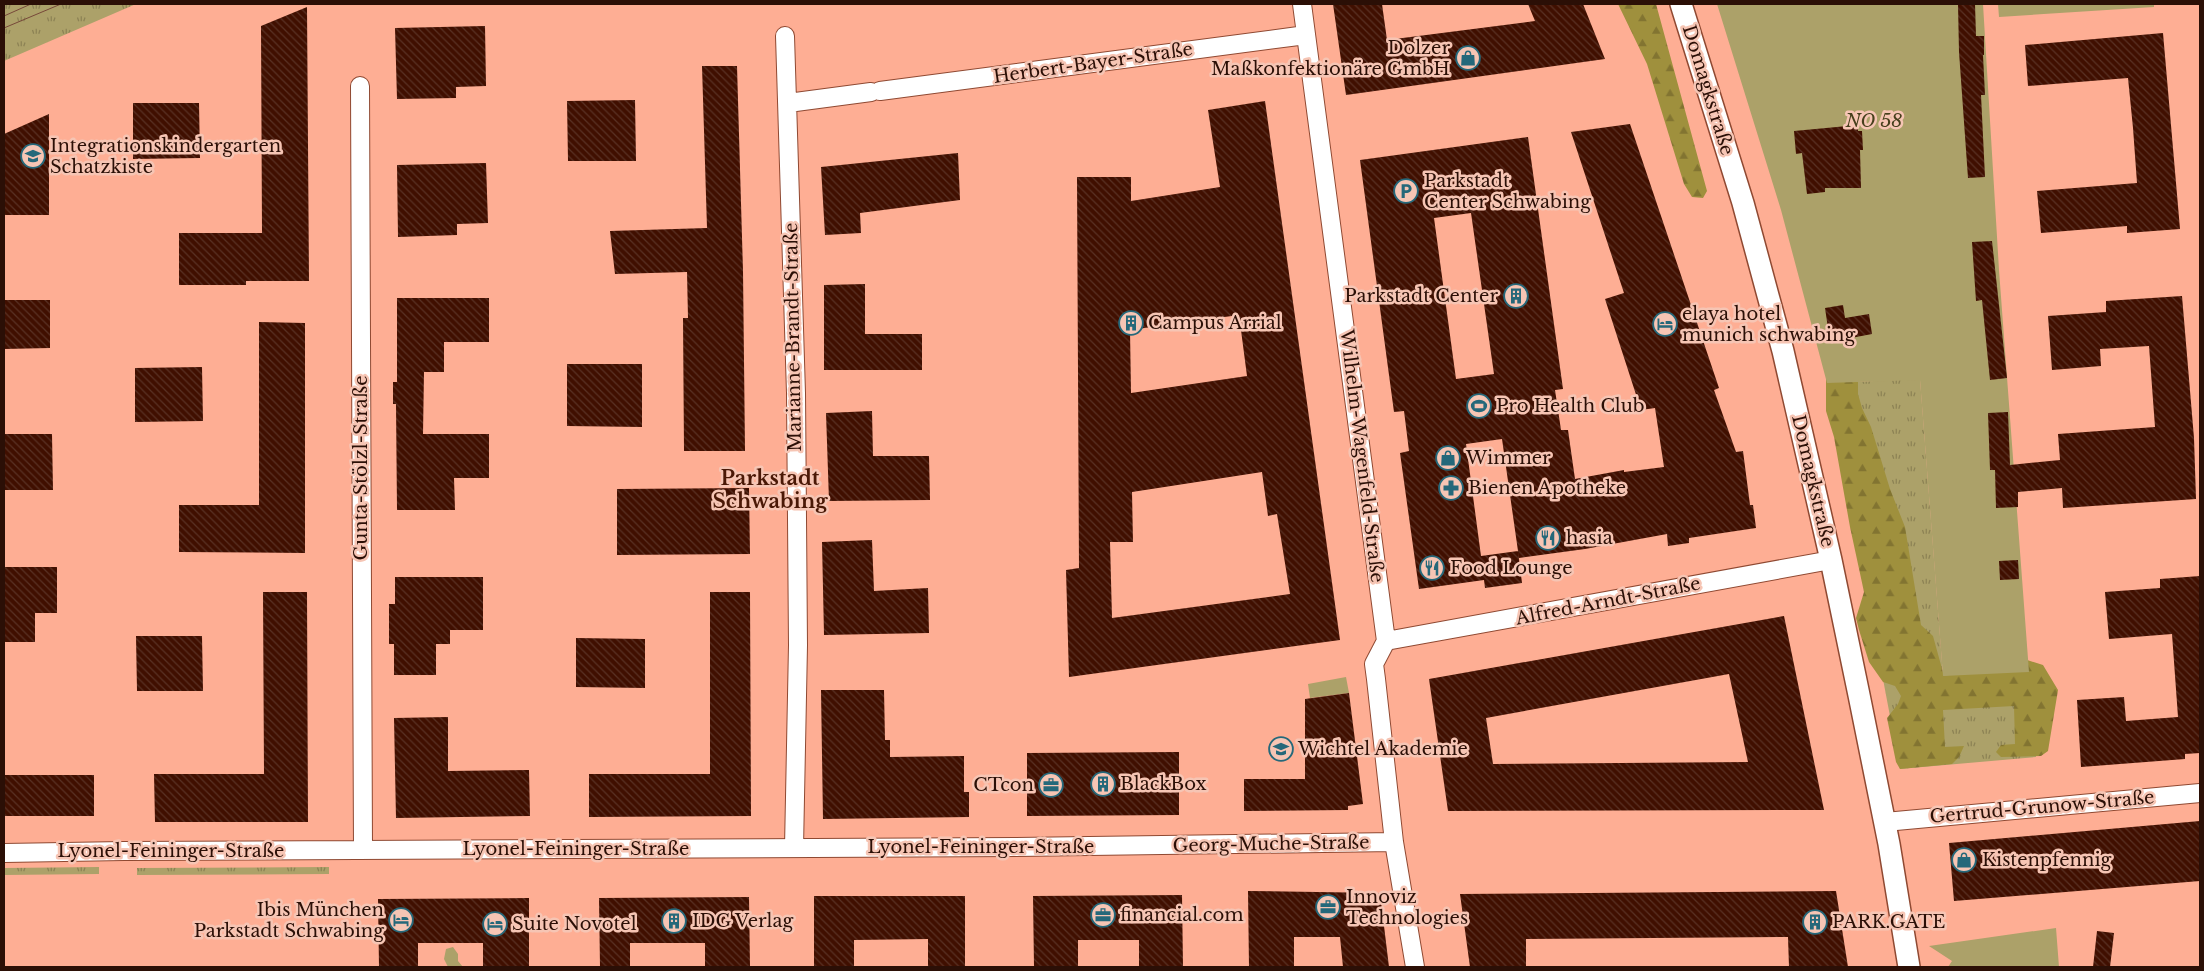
<svg xmlns="http://www.w3.org/2000/svg" width="2204" height="971" font-family="'Libre Baskerville',serif">
  <style>
    .grass { fill: url(#grass-tufts) }
    .forest { fill: url(#forest-firs) }
    .garden { fill: #aca169 }
    .building { fill: url(#building-back-hatch); fill-rule: evenodd }
    .lines { fill: none; stroke-linecap: round; stroke-linejoin: round }
    .minor-casing { stroke: #8f4932; stroke-width: 20 }
    .tertiary-casing { stroke: #8f4932; stroke-width: 24 }
    .minor { stroke: #fff; stroke-width: 18 }
    .tertiary { stroke: #fff; stroke-width: 21 }
    .tram { stroke: #774839; stroke-width: 1 }
    .labels { text-anchor: middle; dominant-baseline: central; stroke-width: 5; stroke-linejoin: round; paint-order: stroke }
    .poi-label { font-size: 18px; fill: #2b0f06; stroke: #f6c5b4; text-anchor: start }
    .street-label { font-size: 18px; fill: #2b0f06; stroke: #f6c5b4 }
    .park-label { font-size: 18px; font-style: italic; fill: #463f1c; stroke: #f6c5b4 }
    .quarter-label { font-size: 20px; font-weight: bold; fill: #4a1806; stroke: #f6c5b4 }
  </style>
  <defs>
    <pattern id="grass-tufts" width="24" height="20" patternUnits="userSpaceOnUse" patternTransform="scale(1.25)"><rect width="24" height="20" fill="#aca169"/><path d="M3 7l-1-3M5 7V3M7 7l1-3M15 17l-1-3M17 17v-4M19 17l1-3" fill="none" stroke="#8c8254"/></pattern>
    <pattern id="forest-firs" width="22" height="20" patternUnits="userSpaceOnUse" patternTransform="scale(1.25)"><rect width="22" height="20" fill="#9f903d"/><path d="M5 1l3.5 6h-7zM16 11l3.5 6h-7z" fill="#827431"/></pattern>
    <pattern id="building-back-hatch" width="6" height="6" patternUnits="userSpaceOnUse" patternTransform="scale(1.25)"><rect width="6" height="6" fill="#400f00"/><path d="M-1 5l2 2M0 0l6 6M5-1l2 2" fill="none" stroke="#593124"/></pattern>
  </defs>
  <rect width="100%" height="100%" fill="#feae94"/>
  <path class="grass" d="M4 4H136L4 61Z
    M1920 379 1943 675 2029 672 2036 757 1900 769 1827 383Z
    M99 867V874L4 875V868Z
    M329 867V874L137 875V868Z"/>
  <path class="forest" d="M1618 4H1656L1707 191 1703 198 1692 197 1684 184 1647 64Z
    M1826 373 1858 379V394L1862 408 1871 427 1890 489 1905 527 1921 625 1933 636 1944 676 2024 659 2043 665 2058 690 2048 751 2041 756 2001 757 1996 752 2001 745 2015 744 2014 706 1943 710 1945 747 1964 746 1959 757 1952 764 1900 769 1896 762 1887 718 1898 704 1901 696 1895 686 1883 682 1869 662 1859 630 1856 618 1864 592 1850 527 1834 437 1826 411Z"/>
  <path class="garden" d="M1717 4H1983L1999 270 2029 672 1943 676 1920 380 1827 383 1781 210Z
    M1998 4H2154V7L1999 17Z
    M1346 677 1349 693 1310 698 1308 684Z
    M2056 928 2059 967H1948L1952 961 1929 946Z
    M453 947 458 954V961L463 967H448L444 959 446 949Z"/>
  <path class="building" d="M1333 4H1382L1387 40 1535 21 1528 4H1583L1605 59 1346 95Z
    M1958 4H1975L1976 36H1984V55H1983L1985 95H1981L1985 177 1968 178 1959 52Z
    M307 7 309 281H246V285H179V233H262L261 26Z
    M485 26 486 86 456 87V98L397 99 395 28Z
    M2163 33 2180 229 2127 233V226L2041 233 2037 191 2137 183 2133 128 2128 78 2028 86 2025 45Z
    M702 66H737L743 271 745 451H684L683 318H688L687 272 615 274 610 231 707 228Z
    M635 100 636 161H568L567 101Z
    M1265 101 1340 640 1069 677 1066 570 1079 568 1077 177H1131V201L1220 187 1208 110ZM1239 315 1247 376 1131 393 1130 330ZM1262 472 1268 516 1277 514 1290 594 1112 618 1110 542H1133L1132 492Z
    M133 103H199L200 158 133 159Z
    M49 114V215H4V134Z
    M1630 124 1719 388 1714 390 1736 452 1743 451 1750 505H1753L1756 528 1689 538V543L1668 546 1667 534 1585 549 1519 558 1502 439 1466 444 1481 556 1518 551 1522 583 1485 588 1484 580 1419 589 1400 453 1409 451 1404 411 1394 412 1360 160 1528 137 1563 389 1555 390 1561 430H1568L1575 479 1624 470V472L1664 467 1655 408 1641 410 1605 299 1624 293 1571 132ZM1471 213 1494 374 1456 379 1434 218Z
    M1858 125V131H1862L1863 150H1860L1861 188H1825V192L1807 194 1802 153 1796 154 1794 131Z
    M958 153 960 200 860 213 861 233 825 235 821 167Z
    M486 163 488 223 457 224V235L398 237 397 165Z
    M1992 241 2007 378 1990 380 1982 300 1976 301 1972 242Z
    M865 284V334H922V370H824V285Z
    M2182 296 2194 438 2196 499 2063 508 2062 488 2018 492V507L1996 508 1995 470H1990L1988 413 2008 412 2010 465 2060 460 2058 434 2155 427 2149 346 2100 349 2101 366 2052 370 2048 316 2106 312V301Z
    M397 298H489V342H444V372H424L423 434H489V478H454L455 510H397L396 404H393V382H397Z
    M4 300H50V348L4 349Z
    M1843 305 1845 318 1869 314 1872 334 1830 342 1825 308Z
    M259 322 305 323V553L179 552V505H259Z
    M567 364H642V427L567 426Z
    M202 367 203 421 135 422V368Z
    M872 411 873 456H929L930 500 829 501 826 413Z
    M4 434H52L53 490H4Z
    M749 488 750 554 617 555V489Z
    M872 540 874 591 928 588 929 633 824 635 822 542Z
    M2018 560 2019 579 2000 580 1999 561Z
    M4 567H57V613H35V642H4Z
    M2200 576V753L2185 754V759L2081 767 2077 700 2124 697 2126 721 2178 717 2172 634 2109 639 2105 592 2160 588V579Z
    M395 577H483V630H450V644H436V675H394V644H389V604H395Z
    M263 592H307L308 822H155L154 774H264Z
    M710 592H750L751 816 589 817V774H710Z
    M1784 616 1824 810 1448 811 1429 679ZM1729 674 1748 762 1493 764 1486 718Z
    M136 636H202L203 691H137Z
    M576 638 645 639V688L576 687Z
    M821 690H884L885 740H890V757L964 756V792H969V817L823 819Z
    M1349 693 1363 804 1348 806V810L1244 811V779H1305V699Z
    M448 717V771L529 770 530 816 396 818 394 718Z
    M1179 752V815L1027 816V753Z
    M4 775H94V816H4Z
    M2200 821V881L1954 901 1949 843Z
    M1248 891 1380 893 1389 967H1343L1340 937H1294V967H1249Z
    M1836 891 1848 967H1789L1788 937 1526 939V967H1470L1460 894Z
    M1182 895 1183 967H1139V940H1078V967H1034L1033 896Z
    M814 896H965V967H928V939L854 940V967H814Z
    M749 897 750 967H705V943H630V967H600L599 898Z
    M529 898V967H483V943H418V967H379L378 899Z
    M2097 931 2114 933 2110 967H2093Z"/>
  <g class="lines">
    <g class="minor-casing">
      <path id="minor" d="M1302 4 1386 641
        M785 36 796 393 798 645 794 848
        M360 86 363 850
        M880 91 1306 35
        M788 103 871 92
        M1386 641 1831 560
        M1386 641 1374 664 1376 679 1394 842 1415 967
        M1885 822 2200 793
        M4 853 124 851 1016 847 1394 842"/>
    </g>
    <g class="tertiary-casing">
      <path id="tertiary" d="M1681 4 1743 203 1783 351 1831 560 1859 695 1889 844 1909 967"/>
    </g>
    <use href="#minor" class="minor"/>
    <use href="#tertiary" class="tertiary"/>
    <path class="tram" d="M4 16 31 4
      M4 28 61 4"/>
  </g>
  <defs>
    <g id="shop-ring" transform="scale(1.25)"><circle r="9.5" fill="#f6c5b4" stroke="#25687a" stroke-width="1.5"/><path d="M-5-2.5h2.3a2.7 3.5 0 0 1 5.4 0H5L5.5 6h-11ZM-1.5-2.5h3a1.5 2.3 0 0 0-3 0Z" fill="#25687a"/></g>
    <g id="school-ring" transform="scale(1.25)"><circle r="9.5" fill="#f6c5b4" stroke="#25687a" stroke-width="1.5"/><path d="M0-5L7-2L0 1L-7-2ZM-4 1L0 2.5L4 1V4Q0 6-4 4Z" fill="#25687a"/></g>
    <g id="parking-ring" transform="scale(1.25)"><circle r="9.5" fill="#f6c5b4" stroke="#25687a" stroke-width="1.5"/><path d="M-3.5-5.5H1a3.5 3.5 0 0 1 0 7H-1V5.5H-3.5ZM-1-3.4V-.6H.8a1.4 1.4 0 0 0 0-2.8Z" fill="#25687a"/></g>
    <g id="building-ring" transform="scale(1.25)"><circle r="9.5" fill="#f6c5b4" stroke="#25687a" stroke-width="1.5"/><path d="M-4-6H4V6H1V3H-1V6H-4ZM-2.5-4.3h1.7v1.8h-1.7ZM.8-4.3h1.7v1.8H.8ZM-2.5-1h1.7V.8h-1.7ZM.8-1h1.7V.8H.8Z" fill="#25687a"/></g>
    <g id="hotel-ring" transform="scale(1.25)"><circle r="9.5" fill="#f6c5b4" stroke="#25687a" stroke-width="1.5"/><path d="M-6-4.5h1.5V1H6V5H4.5V3h-9V5H-6ZM-4 0a1.8 1.8 0 1 1 3.6 0ZM.5 0V-2.5h3Q6-2.5 6 0Z" fill="#25687a"/></g>
    <g id="stadium-ring" transform="scale(1.25)"><circle r="9.5" fill="#f6c5b4" stroke="#25687a" stroke-width="1.5"/><path d="M0-5a6.5 5 0 1 0 0 10a6.5 5 0 1 0 0-10ZM-3.5-1.8h7v3.6h-7Z" fill="#25687a"/></g>
    <g id="pharmacy-ring" transform="scale(1.25)"><circle r="9.5" fill="#f6c5b4" stroke="#25687a" stroke-width="1.5"/><path d="M-2-6h4v4h4v4h-4v4h-4v-4h-4v-4h4Z" fill="#25687a"/></g>
    <g id="restaurant-ring" transform="scale(1.25)"><circle r="9.5" fill="#f6c5b4" stroke="#25687a" stroke-width="1.5"/><path d="M-5-6h1v4h1v-4h1v4h1v-4h1v5L-1.5 .5V6h-2V.5L-5-1ZM5-6V6H3V1.5H1.5Q1.5-4 5-6Z" fill="#25687a"/></g>
    <g id="office-ring" transform="scale(1.25)"><circle r="9.5" fill="#f6c5b4" stroke="#25687a" stroke-width="1.5"/><path d="M-6-3h4V-5.5h4V-3h4V5H-6ZM-1-4.5V-3h2v-1.5ZM-6 0V1H6V0Z" fill="#25687a"/></g>
  </defs>
  <g fill-rule="evenodd">
    <use href="#shop-ring" x="1468" y="58"/>
    <use href="#school-ring" x="33" y="156"/>
    <use href="#parking-ring" x="1406" y="191"/>
    <use href="#building-ring" x="1516" y="296"/>
    <use href="#building-ring" x="1131" y="323"/>
    <use href="#hotel-ring" x="1665" y="324"/>
    <use href="#stadium-ring" x="1479" y="406"/>
    <use href="#shop-ring" x="1448" y="458"/>
    <use href="#pharmacy-ring" x="1451" y="488"/>
    <use href="#restaurant-ring" x="1548" y="538"/>
    <use href="#restaurant-ring" x="1432" y="568"/>
    <use href="#school-ring" x="1281" y="749"/>
    <use href="#building-ring" x="1103" y="784"/>
    <use href="#office-ring" x="1051" y="785"/>
    <use href="#shop-ring" x="1964" y="860"/>
    <use href="#office-ring" x="1328" y="907"/>
    <use href="#office-ring" x="1103" y="915"/>
    <use href="#hotel-ring" x="401" y="920"/>
    <use href="#building-ring" x="674" y="921"/>
    <use href="#building-ring" x="1815" y="922"/>
    <use href="#hotel-ring" x="495" y="924"/>
  </g>
  <g class="labels">
    <g class="poi-label">
      <text x="1450" y="48" text-anchor="end">Dolzer<tspan x="1450" dy="21">Maßkonfektionäre GmbH</tspan></text>
      <text x="50" y="146">Integrationskindergarten<tspan x="50" dy="21">Schatzkiste</tspan></text>
      <text x="1424" y="181">Parkstadt<tspan x="1424" dy="21">Center Schwabing</tspan></text>
      <text x="1498" y="296" text-anchor="end">Parkstadt Center</text>
      <text x="1682" y="314">elaya hotel<tspan x="1682" dy="21">munich schwabing</tspan></text>
      <text x="1148" y="323">Campus Arrial</text>
      <text x="1496" y="406">Pro Health Club</text>
      <text x="1466" y="458">Wimmer</text>
      <text x="1468" y="488">Bienen Apotheke</text>
      <text x="1566" y="538">hasia</text>
      <text x="1450" y="568">Food Lounge</text>
      <text x="1298" y="749">Wichtel Akademie</text>
      <text x="1120" y="784">BlackBox</text>
      <text x="1034" y="785" text-anchor="end">CTcon</text>
      <text x="1982" y="860">Kistenpfennig</text>
      <text x="1346" y="897">Innoviz<tspan x="1346" dy="21">Technologies</tspan></text>
      <text x="384" y="910" text-anchor="end">Ibis München<tspan x="384" dy="21">Parkstadt Schwabing</tspan></text>
      <text x="1120" y="915">financial.com</text>
      <text x="692" y="921">IDG Verlag</text>
      <text x="1832" y="922">PARK.GATE</text>
      <text x="512" y="924">Suite Novotel</text>
    </g>
    <g class="street-label">
      <text transform="translate(1093 63) rotate(-8)">Herbert-Bayer-Straße</text>
      <text transform="translate(1708 90) rotate(73)">Domagkstraße</text>
      <text transform="translate(793 337) rotate(-91)">Marianne-Brandt-Straße</text>
      <text transform="translate(1362 456) rotate(83)">Wilhelm-Wagenfeld-Straße</text>
      <text transform="translate(361 468) rotate(-90)">Gunta-Stölzl-Straße</text>
      <text transform="translate(1813 481) rotate(77)">Domagkstraße</text>
      <text transform="translate(1608 601) rotate(-11)">Alfred-Arndt-Straße</text>
      <text transform="translate(2042 807) rotate(-5)">Gertrud-Grunow-Straße</text>
      <text transform="translate(1271 844) rotate(-1)">Georg-Muche-Straße</text>
      <text x="981" y="847">Lyonel-Feininger-Straße</text>
      <text x="576" y="849">Lyonel-Feininger-Straße</text>
      <text x="171" y="851">Lyonel-Feininger-Straße</text>
    </g>
    <g class="park-label">
      <text x="1874" y="121">NO 58</text>
    </g>
    <g class="quarter-label">
      <text x="770" y="478">Parkstadt<tspan x="770" dy="23">Schwabing</tspan></text>
    </g>
  </g>
  <rect width="2204" height="971" fill="none" stroke="#2b0f06" stroke-width="10"/>
</svg>
